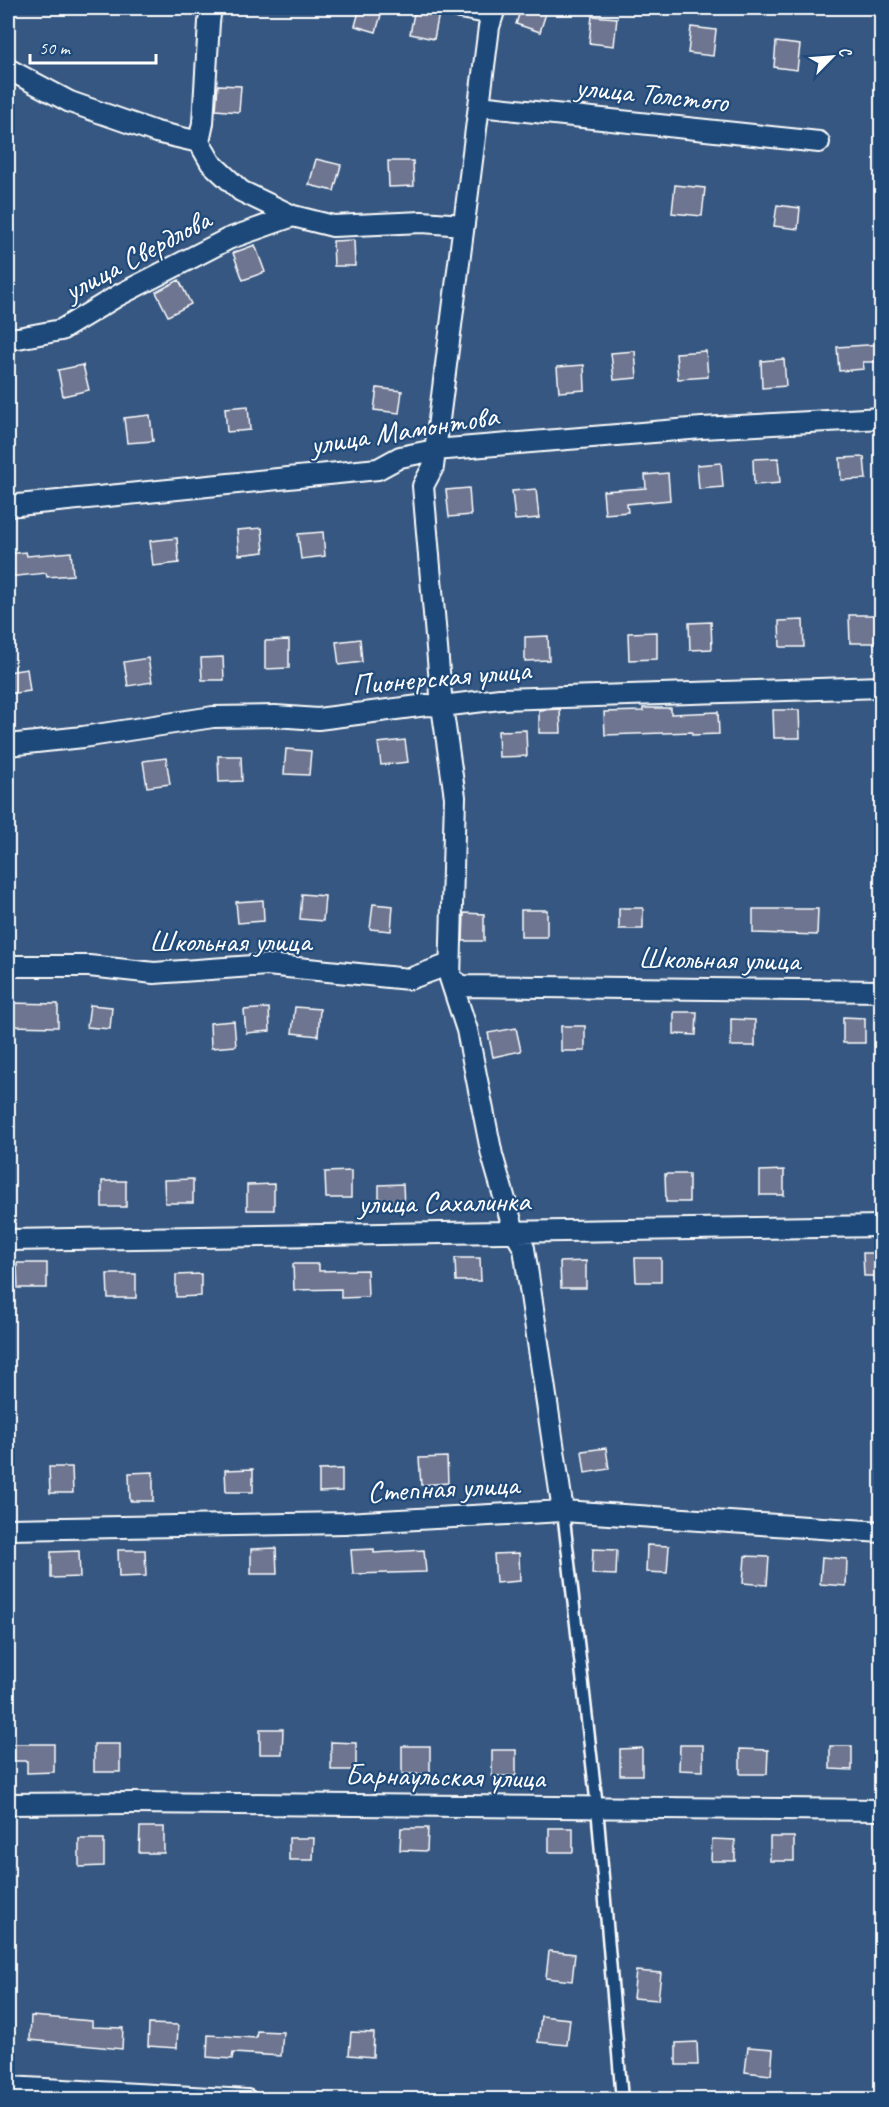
<svg xmlns="http://www.w3.org/2000/svg" width="889" height="2107" font-family="Caveat,sans-serif">
  <style>
    .building { fill: #6d7490; stroke: #fff; stroke-width: 1.5 }
    .lines { fill: none; stroke-linecap: round; stroke-linejoin: round }
    .lane-casing { stroke: #fff; stroke-width: 15 }
    .street-casing { stroke: #fff; stroke-width: 24 }
    .lane { stroke: #1f4a7a; stroke-width: 10 }
    .street { stroke: #1f4a7a; stroke-width: 20 }
    .labels { text-anchor: middle; dominant-baseline: central; stroke-width: 4.5; stroke-linejoin: round; paint-order: stroke }
    .street-label { font-size: 30px; fill: #fff; stroke: #1f4a7a }
  </style>
  <rect width="100%" height="100%" fill="#365781"/>
  <filter id="ink" filterUnits="userSpaceOnUse"><feTurbulence type="fractalNoise" baseFrequency=".0167" numOctaves="2"/><feDisplacementMap in="SourceGraphic" scale="12" xChannelSelector="R" yChannelSelector="G"/><feConvolveMatrix kernelMatrix="1 2 1 2 8 2 1 2 1" color-interpolation-filters="sRGB"/></filter>
  <g filter="url(#ink)">
    <path class="building" d="M360 8H383L376 32 355 26Z
      M415 8 439 13 434 39 410 34Z
      M521 8H540L547 10 540 32 516 24Z
      M592 16 617 18 614 46 589 43Z
      M691 27 716 30 713 56 688 53Z
      M776 42 800 45 797 70 774 67Z
      M218 85 241 86 239 112 216 110Z
      M316 159 341 165 334 191 309 185Z
      M388 161H413L414 186 389 187Z
      M675 185 705 188 702 216 672 213Z
      M777 205 800 208 798 229 774 226Z
      M354 240 355 266H334L333 241Z
      M255 245 265 272 243 280 233 253Z
      M179 280 191 304 168 316 156 292Z
      M882 344V362H863L864 369 839 371 837 347Z
      M635 351 637 378 614 380 611 353Z
      M706 351 708 377 678 379 676 353Z
      M784 359 786 386 762 388 761 361Z
      M83 365 89 390 63 396 58 370Z
      M584 365 585 390 559 392 557 367Z
      M377 388 402 391 399 413 374 410Z
      M248 406 250 430 227 432 225 408Z
      M150 415 153 441 127 443 124 418Z
      M864 457 866 479 841 480 840 458Z
      M778 458 780 483 754 485 753 459Z
      M721 463 723 487 699 489 697 465Z
      M668 473 670 500 627 504 628 512 605 514 603 491 646 488 645 475Z
      M469 488 471 515 449 517 446 490Z
      M536 489 539 518 515 520 512 491Z
      M262 528 264 552 239 555 237 530Z
      M323 532 325 556 301 559 298 534Z
      M177 538 179 563 153 566 150 541Z
      M26 552 27 556 71 552 73 575 47 577 46 573 8 577V554Z
      M849 615H876L877 643H850Z
      M803 620 804 647H780L779 621Z
      M711 622 712 649 690 650 689 623Z
      M657 632V659L629 660 628 633Z
      M548 636 549 660 525 661V637Z
      M360 639 362 662 339 665 336 642Z
      M289 640V668L265 669V641Z
      M223 657 224 680H202L201 658Z
      M148 658 152 682 128 686 124 662Z
      M27 669 30 691 8 694V672Z
      M643 708H671V714L718 712 719 734 692 735V732L605 735 604 712 643 711Z
      M560 709 561 733H539V710Z
      M773 710H799L800 738H774Z
      M526 730 527 756 499 757 498 731Z
      M405 740 408 762 381 765 378 743Z
      M286 749 311 751 309 775 284 774Z
      M218 756H241L242 781 219 782Z
      M166 758 170 784 147 787 143 761Z
      M302 894 325 896 323 921 300 919Z
      M263 900 264 921 238 923 236 902Z
      M373 904 393 906 391 931 370 929Z
      M619 908H643V929H619Z
      M753 909H818L817 935 753 933Z
      M521 910H547V937H521Z
      M464 913 484 914V941H463Z
      M8 1003 58 1004V1027L8 1026Z
      M90 1005 112 1007 110 1029 87 1027Z
      M295 1007 320 1009 318 1036 292 1033Z
      M269 1008 270 1031 246 1033 244 1010Z
      M674 1012H697L696 1035 674 1034Z
      M843 1017 865 1018V1043H843Z
      M731 1019 755 1020V1046H731Z
      M234 1021 236 1046 211 1048 210 1023Z
      M561 1026H585V1051H561Z
      M516 1028 521 1051 493 1057 488 1033Z
      M784 1170V1195H760V1171Z
      M351 1171V1198H326L325 1172Z
      M665 1174H689V1202H666Z
      M193 1179V1203H165L164 1180Z
      M102 1181H126V1207H102Z
      M274 1184V1210H247V1185Z
      M403 1184 404 1207 379 1208V1185Z
      M863 1253H882V1276H864Z
      M455 1258H480L481 1281H456Z
      M635 1258H661V1282H636Z
      M586 1261V1288H561L560 1262Z
      M17 1263H47V1288H18Z
      M293 1264H319V1271L367 1270 368 1297 341 1298V1289L294 1290Z
      M107 1274H136V1298H108Z
      M201 1274V1296L176 1297V1275Z
      M606 1448 609 1469 585 1473 582 1451Z
      M447 1457 448 1483 421 1485 419 1458Z
      M49 1467H72L73 1493H50Z
      M253 1469V1492H226L225 1470Z
      M342 1469V1491L319 1492V1470Z
      M153 1472V1501H130L129 1473Z
      M647 1545 669 1546 667 1573 646 1572Z
      M276 1548 277 1574H251V1549Z
      M374 1549V1553L424 1550 426 1572 353 1574 351 1550Z
      M593 1549 617 1550 616 1575 592 1574Z
      M118 1550H145L146 1576 119 1577Z
      M79 1551 80 1577 51 1578V1552Z
      M519 1553 520 1581 496 1583 494 1554Z
      M745 1556 769 1557 767 1585 743 1583Z
      M822 1557 847 1559 846 1586 820 1584Z
      M260 1729H283L282 1754H260Z
      M331 1742 356 1743V1770H331Z
      M8 1744H54V1772L27 1773V1761H8Z
      M94 1744H120V1772H94Z
      M680 1745H703V1771L679 1770Z
      M402 1746H430V1774H402Z
      M830 1746H852V1770L830 1769Z
      M642 1748V1775H620V1749Z
      M740 1749 768 1750 767 1774H740Z
      M492 1750H516V1776H492Z
      M140 1827H164V1853H139Z
      M401 1828H428L427 1851 400 1850Z
      M549 1828H573V1852H549Z
      M770 1837H794V1861H770Z
      M289 1838H314L313 1860H289Z
      M79 1839H104V1866L79 1867Z
      M712 1839 735 1840V1861H711Z
      M549 1951 575 1954 572 1981 546 1978Z
      M636 1971 661 1973 658 2000 633 1998Z
      M31 2016 92 2021V2027L123 2028 122 2049 30 2040Z
      M541 2016 570 2019 567 2045 538 2042Z
      M149 2024 178 2025 177 2048 148 2046Z
      M257 2031 283 2032 281 2056 233 2053 232 2059 207 2057 208 2035 256 2038Z
      M351 2032 374 2033 373 2057 349 2055Z
      M697 2042 698 2065H676V2043Z
      M748 2047 773 2049 771 2075 745 2072Z"/>
    <g class="lines">
      <g class="lane-casing">
        <path id="lane" d="M563 1511 597 1807 622 2100"/>
      </g>
      <g class="street-casing">
        <path id="street" d="M211 8 209 22 203 123 199 142 211 163 241 191 293 216 333 226 422 222 464 225
          M460 8 493 14
          M495 8 489 27 433 467 423 486 442 706 455 797 450 978 467 1030 492 1155 514 1231 524 1248 563 1511
          M8 69 70 102 156 132 199 142
          M479 106 819 142
          M8 338H18L61 330 119 295 228 239 293 216
          M8 506 378 469 400 457 435 450 702 428 882 418
          M8 745 83 737 213 717 275 716 318 719 427 705 442 706 500 699 882 687
          M8 966H89L154 973 267 965 409 979 450 964
          M450 978 462 986 882 991
          M8 1240 882 1226
          M8 1529 345 1523 563 1511 882 1532
          M8 1804 133 1803 882 1810
          M8 2087 247 2100"/>
      </g>
      <use href="#lane" class="lane"/>
      <use href="#street" class="street"/>
    </g>
  </g>
  <g class="labels">
    <g class="street-label">
      <text transform="translate(652 94) rotate(6)">улица Толстого</text>
      <text transform="translate(137 255) rotate(-28)">улица Свердлова</text>
      <text transform="translate(404 430) rotate(-9)">улица Мамонтова</text>
      <text transform="translate(441 677) rotate(-5)">Пионерская улица</text>
      <text x="230" y="941">Школьная улица</text>
      <text transform="translate(719 959) rotate(1)">Школьная улица</text>
      <text transform="translate(444 1202) rotate(-1)">улица Сахалинка</text>
      <text transform="translate(443 1488) rotate(-3)">Степная улица</text>
      <text transform="translate(445 1776) rotate(1)">Барнаульская улица</text>
    </g>
  </g>
  <rect width="889" height="2107" fill="none" stroke="#1f4a7a" stroke-width="30"/>
  <rect x="15" y="15" width="859" height="2077" fill="none" stroke="#fff" stroke-width="2" filter="url(#ink)"/>
  <g transform="translate(832 57) rotate(65)" stroke="#1f4a7a" stroke-width="4.5" paint-order="stroke">
  <path d="M0-4.5L10 22L0 15L-10 22Z" fill="#ffffff"/>
  <text y="-9" font-size="16" font-weight="bold" text-anchor="middle" fill="#ffffff">С</text>
  </g>
  <path d="M30 54v9h126v-9" fill="none" stroke="#ffffff" stroke-width="3"/>
  <text x="39" y="54" font-size="18" fill="#ffffff" stroke="#1f4a7a" stroke-width="4.5" paint-order="stroke">50 m</text>
</svg>
